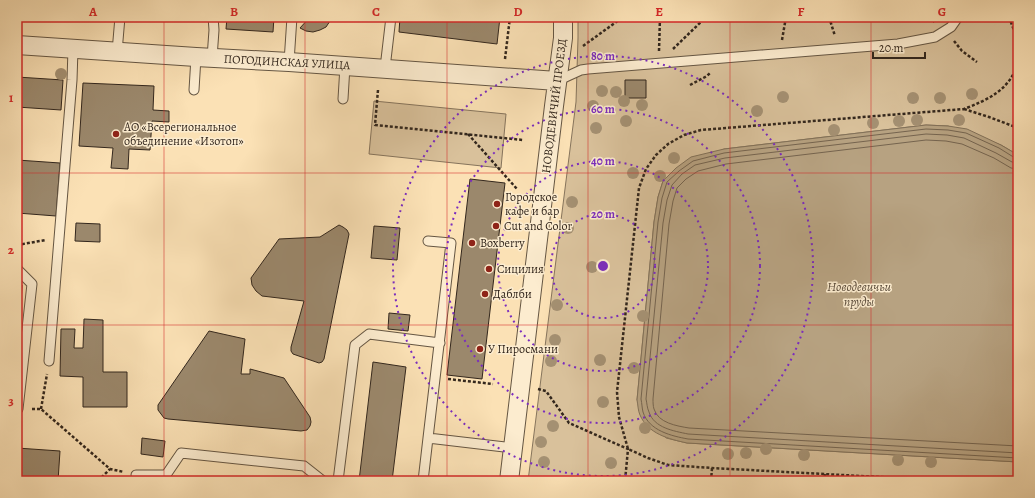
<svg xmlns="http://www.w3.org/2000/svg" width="1035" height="498" font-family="Alegreya,serif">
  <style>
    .green { fill: #d9c19b; stroke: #86745c }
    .water { fill: #b7a281; stroke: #827159 }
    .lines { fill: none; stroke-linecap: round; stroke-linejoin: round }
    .shore { stroke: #75644f; stroke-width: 1 }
    .building { fill: #9b886c; stroke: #33271d }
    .lane-casing { stroke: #655643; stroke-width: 11 }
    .street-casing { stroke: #655643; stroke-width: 20 }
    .path { stroke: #33271d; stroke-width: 2.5; stroke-dasharray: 3 2; stroke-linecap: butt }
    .lane { stroke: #fceccf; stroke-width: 9 }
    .street { stroke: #fceccf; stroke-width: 18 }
    .tree { fill: #a49072 }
    .grid { fill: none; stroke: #d62828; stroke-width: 1; stroke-opacity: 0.55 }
    .ring { fill: none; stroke: #7b2cbf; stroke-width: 2; stroke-dasharray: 2 4 }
    .poi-dot { fill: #8f2418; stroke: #fceccf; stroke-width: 1.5 }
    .labels { text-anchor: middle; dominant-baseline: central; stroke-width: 3; stroke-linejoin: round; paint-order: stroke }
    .street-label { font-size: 12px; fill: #33271d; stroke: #fceccf }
    .poi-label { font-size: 12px; fill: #33271d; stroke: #fceccf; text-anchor: start }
    .water-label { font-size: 13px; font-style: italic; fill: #5b4c3b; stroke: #fceccf }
    .centre { fill: #7b2cbf; stroke: #fceccf; stroke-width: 2 }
    .ring-label { font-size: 12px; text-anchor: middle; font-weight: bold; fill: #7b2cbf; stroke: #fceccf; stroke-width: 3; stroke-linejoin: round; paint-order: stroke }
    .neatline { fill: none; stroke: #d62828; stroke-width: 1.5 }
    .grid-label { font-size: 13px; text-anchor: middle; font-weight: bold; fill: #d62828 }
  </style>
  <rect width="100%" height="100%" fill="#fbe1b5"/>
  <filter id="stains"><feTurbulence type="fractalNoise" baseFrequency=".005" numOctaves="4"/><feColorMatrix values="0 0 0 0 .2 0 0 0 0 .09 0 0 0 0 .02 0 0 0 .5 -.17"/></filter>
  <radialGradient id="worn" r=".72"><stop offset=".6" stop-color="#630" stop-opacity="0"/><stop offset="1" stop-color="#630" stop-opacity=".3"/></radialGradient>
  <path class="green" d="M578 17H1018V155L1001 145 948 126 926 125 724 149 663 181 658 197 654 222 637 400 666 438 687 443 1018 462V481H528L576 102 578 38Z
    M374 101 506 114 501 168 369 154Z"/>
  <path class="water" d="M926 125 948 126 967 129 1001 145 1018 155V462L687 443C669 439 648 434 640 415 638 411 638 405 637 400L654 222 658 197 663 181 676 168 691 157 724 149Z"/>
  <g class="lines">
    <path class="shore" d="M1018 158H1015L999 148 966 133 948 130 926 129 724 153 693 161 679 171 667 182 662 198 658 222 641 399C642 404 642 408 643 412 649 431 672 436 688 439L1018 458
      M1018 163 1012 162 996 153 964 138 947 135 926 134 725 158 695 165 682 174 672 185 667 200 663 223 646 399C647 403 647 408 649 412 654 428 674 431 688 434L1018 453
      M1018 169 1011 168 994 158 962 144 946 141 926 140 726 164 698 171 686 179 677 188 673 201 669 224 653 399C653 402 653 406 654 409 658 423 677 426 689 428L1018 446"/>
  </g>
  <path class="building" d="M227 17H274L273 32 226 29Z
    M310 17H331L330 21 326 27 320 30 313 32 306 31 300 28Z
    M400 17H500L497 44 399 32Z
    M17 77 63 80 61 110 17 107Z
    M625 80H646V98H625Z
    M83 83 154 86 153 110 169 111V122L152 121 150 150 129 149 128 169 111 168 113 148 79 146Z
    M17 160 60 163 56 216 17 213Z
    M470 179 505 183 482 379 447 375Z
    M76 223 100 224V242L75 241Z
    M339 225 343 227 347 230 349 234 324 359 322 362 319 363 293 354 291 351V347L304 301 262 296 256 291 252 285 251 278 279 239 320 237Z
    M374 226 400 228 397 260 371 258Z
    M17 285H22L17 375Z
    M389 313 410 315 408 331 388 329Z
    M84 319 103 320V372H127V407H83V377L60 376 61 329H75L74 348H83Z
    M209 331 245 339 241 374H250V369L284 378 310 417 311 422 310 426 307 430 301 431 168 419 164 418 158 410V405Z
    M373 362 406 367 392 481H359Z
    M142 438 165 441 163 457 141 454Z
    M17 448 60 451 58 481H17Z"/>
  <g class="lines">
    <g class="lane-casing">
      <path id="lane" d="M117 52 120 17
        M212 58 214 30 213 17
        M289 62 292 17
        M385 68 391 17
        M557 81 581 70 588 69 898 44 935 37 951 27 958 17
        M194 90 196 57
        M343 99 345 66
        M428 241 451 243 428 438 513 448
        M17 269 32 284 18 409 17 410
        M49 361 72 80 73 49
        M136 475H166L181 453 304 466 323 481
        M338 481 355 345 369 334 440 343
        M423 481 428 438"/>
    </g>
    <g class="street-casing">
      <path id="street" d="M17 45 196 57 289 62 557 81
        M509 481 554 106 563 38V17"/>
    </g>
    <path class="path" d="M829 17 835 36
      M928 17 935 22
      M1009 17 1018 41
      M782 40 786 17
      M954 41 962 51 977 62
      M583 46 623 17
      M673 49 706 17
      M659 51 660 17
      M505 59 510 17
      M690 85 707 76 711 72
      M378 90 375 125 523 140
      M964 109 989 117 1018 128
      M468 134 517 189
      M17 245 46 240
      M448 379 493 384
      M538 389 546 391 569 423 628 449 625 481
      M32 409H41L110 469 124 472
      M41 409 47 374
      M98 481 110 469
      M711 481 712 468
      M824 481 825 474
      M954 481 712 468 668 465 648 458 628 449 619 417 617 392 639 188 646 169 656 155 668 144 684 135 701 130 964 109C989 99 1008 91 1018 64"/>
    <use href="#lane" class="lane"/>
    <use href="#street" class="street"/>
  </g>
  <g class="tree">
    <circle cx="61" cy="74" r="6"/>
    <circle cx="602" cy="91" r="6"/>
    <circle cx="616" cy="92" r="6"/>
    <circle cx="972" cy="94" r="6"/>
    <circle cx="783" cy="97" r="6"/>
    <circle cx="913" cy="98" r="6"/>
    <circle cx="940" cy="98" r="6"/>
    <circle cx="624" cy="101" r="6"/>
    <circle cx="642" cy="105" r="6"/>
    <circle cx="593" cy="106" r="6"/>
    <circle cx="757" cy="111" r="6"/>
    <circle cx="917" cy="120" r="6"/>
    <circle cx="959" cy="120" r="6"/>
    <circle cx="626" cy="121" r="6"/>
    <circle cx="899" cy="121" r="6"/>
    <circle cx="873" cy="123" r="6"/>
    <circle cx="596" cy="128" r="6"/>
    <circle cx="834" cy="130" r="6"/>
    <circle cx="674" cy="158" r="6"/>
    <circle cx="633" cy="173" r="6"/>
    <circle cx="660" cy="176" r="6"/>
    <circle cx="572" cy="202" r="6"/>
    <circle cx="568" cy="228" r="6"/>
    <circle cx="592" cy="267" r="6"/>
    <circle cx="557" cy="305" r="6"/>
    <circle cx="643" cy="316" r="6"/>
    <circle cx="555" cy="340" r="6"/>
    <circle cx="600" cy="360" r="6"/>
    <circle cx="551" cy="361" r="6"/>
    <circle cx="634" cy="368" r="6"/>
    <circle cx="603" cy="402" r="6"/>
    <circle cx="553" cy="426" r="6"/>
    <circle cx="645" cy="428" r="6"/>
    <circle cx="541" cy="442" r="6"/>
    <circle cx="766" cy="449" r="6"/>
    <circle cx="746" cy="453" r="6"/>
    <circle cx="728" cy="454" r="6"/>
    <circle cx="804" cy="455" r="6"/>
    <circle cx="898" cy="460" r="6"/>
    <circle cx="544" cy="462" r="6"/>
    <circle cx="931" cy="462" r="6"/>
    <circle cx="611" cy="463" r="6"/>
  </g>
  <path class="grid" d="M164 17V481M305 17V481M447 17V481M588 17V481M730 17V481M871 17V481M17 173H1018M17 325H1018"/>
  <g class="ring">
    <circle cx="603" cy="266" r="52"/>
    <circle cx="603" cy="266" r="105"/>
    <circle cx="603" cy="266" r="157"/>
    <circle cx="603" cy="266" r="210"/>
  </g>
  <g class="poi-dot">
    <circle cx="116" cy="134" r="4"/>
    <circle cx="497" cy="204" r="4"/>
    <circle cx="496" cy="226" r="4"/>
    <circle cx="472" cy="243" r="4"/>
    <circle cx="489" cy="269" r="4"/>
    <circle cx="485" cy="294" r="4"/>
    <circle cx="480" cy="349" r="4"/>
  </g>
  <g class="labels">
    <g class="street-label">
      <text transform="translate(287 62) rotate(3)">ПОГОДИНСКАЯ УЛИЦА</text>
      <text transform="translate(554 106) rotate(-83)">НОВОДЕВИЧИЙ ПРОЕЗД</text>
    </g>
    <g class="poi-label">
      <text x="124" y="127">АО «Всерегиональное<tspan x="124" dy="14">объединение «Изотоп»</tspan></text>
      <text x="505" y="197">Городское<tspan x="505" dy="14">кафе и бар</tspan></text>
      <text x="504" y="226">Cut and Color</text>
      <text x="480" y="243">Boxberry</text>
      <text x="497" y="269">Сицилия</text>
      <text x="493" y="294">Даблби</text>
      <text x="488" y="349">У Пиросмани</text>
    </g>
    <g class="water-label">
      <text x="859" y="286">Новодевичьи<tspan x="859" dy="15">пруды</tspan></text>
    </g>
  </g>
  <circle cx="603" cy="266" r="6" class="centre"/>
  <g class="ring-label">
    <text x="603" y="60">80 m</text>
    <text x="603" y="113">60 m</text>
    <text x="603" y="165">40 m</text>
    <text x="603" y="218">20 m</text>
  </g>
  <rect width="1035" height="498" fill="none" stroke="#fbe1b5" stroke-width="44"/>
  <path d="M873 52v6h52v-6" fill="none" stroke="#33271d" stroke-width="2"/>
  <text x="879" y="52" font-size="12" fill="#33271d" stroke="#fceccf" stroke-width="3" paint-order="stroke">20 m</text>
  <rect x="22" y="22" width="991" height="454" class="neatline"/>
  <g class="grid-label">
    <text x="93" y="16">A</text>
    <text x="234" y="16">B</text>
    <text x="376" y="16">C</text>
    <text x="518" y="16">D</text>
    <text x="659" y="16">E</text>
    <text x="801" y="16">F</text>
    <text x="942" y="16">G</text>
    <text x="11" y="102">1</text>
    <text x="11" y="254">2</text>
    <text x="11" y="405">3</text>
  </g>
  <rect width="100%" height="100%" filter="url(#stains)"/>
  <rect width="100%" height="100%" fill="url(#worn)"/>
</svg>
